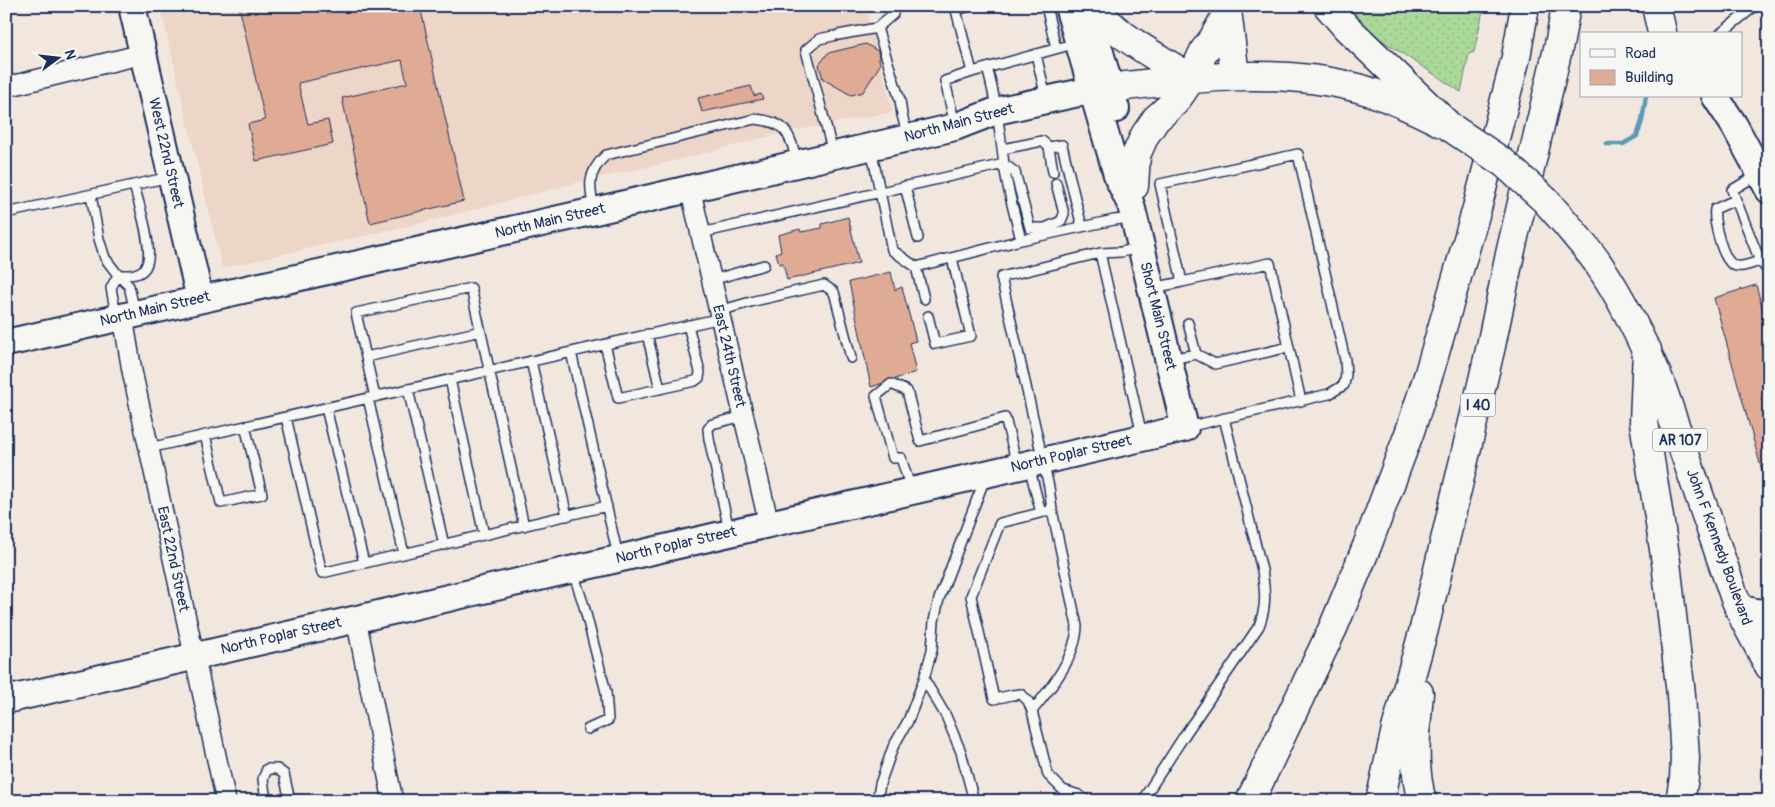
<svg xmlns="http://www.w3.org/2000/svg" width="1775" height="807" font-family="Pangolin,sans-serif">
  <style>
    .built { fill: #edd5c8 }
    .grass { fill: url(#grass-dots); stroke: #62847b }
    .lines { fill: none; stroke-linecap: round; stroke-linejoin: round }
    .stream { stroke: #6199b3; stroke-width: 4.5 }
    .building { fill: #e0ab94; stroke: #1b2f5e }
    .lane-casing { stroke: #1b2f5e; stroke-width: 12 }
    .street-casing { stroke: #1b2f5e; stroke-width: 22 }
    .secondary-casing { stroke: #1b2f5e; stroke-width: 30 }
    .primary-casing { stroke: #1b2f5e; stroke-width: 31 }
    .highway-casing { stroke: #1b2f5e; stroke-width: 31 }
    .lane { stroke: #f6f6f2; stroke-width: 9 }
    .street { stroke: #f6f6f2; stroke-width: 19 }
    .secondary { stroke: #f6f6f2; stroke-width: 26 }
    .primary { stroke: #f6f6f2; stroke-width: 28 }
    .highway { stroke: #f6f6f2; stroke-width: 28 }
    .primary-bridge-casing { stroke: #1b2f5e; stroke-width: 31; stroke-linecap: butt }
    .primary-bridge { stroke: #f6f6f2; stroke-width: 28 }
    .labels { text-anchor: middle; dominant-baseline: central; stroke-width: 4.5; stroke-linejoin: round; paint-order: stroke }
    .shield { fill: #f6f6f2; stroke: #5d6b8a; stroke-width: 1 }
    .shield-label { font-size: 14px; font-weight: bold; fill: #1b2f5e }
    .street-label { font-size: 15px; fill: #1b2f5e; stroke: #f6f6f2 }
  </style>
  <defs>
    <pattern id="grass-dots" width="8" height="8" patternUnits="userSpaceOnUse" patternTransform="scale(1.25)"><rect width="8" height="8" fill="#aad898"/><path d="M2 2h.1M6 6h.1" fill="none" stroke="#92ba85" stroke-width="1.8" stroke-linecap="round"/></pattern>
  </defs>
  <rect width="100%" height="100%" fill="#f2e7df"/>
  <filter id="ink" filterUnits="userSpaceOnUse"><feTurbulence type="fractalNoise" baseFrequency=".02" numOctaves="2"/><feDisplacementMap in="SourceGraphic" scale="10" xChannelSelector="R" yChannelSelector="G"/><feConvolveMatrix kernelMatrix="1 2 1 2 8 2 1 2 1" color-interpolation-filters="sRGB"/></filter>
  <g filter="url(#ink)">
    <path class="built" d="M160 6H865L893 112 787 132 682 159 580 182 438 219 222 268Z"/>
    <path class="grass" d="M1346 6H1484L1474 52 1469 54 1461 92 1368 31Z"/>
    <g class="lines">
      <path class="stream" d="M1606 144H1623L1637 136 1642 121 1646 96"/>
    </g>
    <path class="building" d="M239 6H420L464 201 370 223 342 98 407 83 402 60 298 83 308 124 328 120 333 144 256 161 248 124 265 120Z
      M866 44 878 51 880 65 863 92 851 95 823 79 819 65 828 53Z
      M751 86 754 96 761 94 763 99 702 112 698 98Z
      M848 217 859 263 787 280 783 263 779 264 776 253 781 251 778 235 800 229 801 232 822 228V224Z
      M891 272 895 290 902 287 916 341 909 343 916 372 871 387 849 282Z
      M1756 285 1769 332V477L1764 478 1714 298Z"/>
    <g class="lines">
      <g class="lane-casing">
        <path id="lane" d="M1046 6 1056 48
          M877 28 893 14 890 6
          M1720 34 1755 6
          M838 35 877 28 900 100 902 115 908 137
          M1036 54 1046 98
          M972 72 1066 46 1077 41
          M955 125 945 81 972 72 956 10 970 6
          M1049 147 1053 172
          M871 148 892 250 916 267 1021 240C1015 215 1007 189 1004 164 1000 132 996 99 987 68
          M1003 149 1042 141 1049 147 1062 145 1082 227
          M833 153 806 50 819 39 833 36
          M1759 174 1732 190 1760 261 1769 272
          M905 186 918 238
          M91 195 99 239 105 258 118 275 129 286 135 312
          M1735 200 1715 209C1713 221 1722 258 1733 265 1741 269 1752 263 1760 261
          M594 209C589 186 587 173 606 155L755 119C787 122 789 133 797 161
          M6 213 170 177
          M701 233 1004 164 1015 172 1030 228H1045L1061 221 1064 214 1056 183
          M1021 240 1114 220 1133 218
          M1100 253 1121 252 1139 248
          M916 267 924 299
          M118 275C127 275 138 276 144 269 157 256 138 202 134 185
          M712 280 764 265
          M1182 282 1270 263 1301 401
          M1153 288 1182 282 1160 184 1298 154 1345 360 1346 375 1344 385 1329 394 1187 427
          M719 311 754 301 824 285 834 292 851 358
          M116 315 111 288 118 275
          M928 316 935 344 971 336 952 258
          M647 334 660 389
          M605 344 618 398 695 381 699 378 700 372 688 325
          M571 352 618 556
          M1196 354 1215 364 1289 347
          M366 357 481 331
          M1171 359 1196 354 1188 323
          M531 361 567 516
          M450 379 484 535
          M408 389 444 545
          M375 397 356 313 471 288 524 526
          M368 398 404 554
          M326 408 364 563
          M286 417 322 573 607 506
          M205 435 221 503 262 494 245 426
          M149 448 721 318
          M1029 466 1041 513
          M911 489 901 458H893L876 396 891 384 907 391 920 441 1005 418 1017 464
          M1052 510 1049 487 1001 277 1100 253 1142 435
          M729 530 709 439 708 429 712 424 744 416
          M573 572 584 606 606 692 608 720 588 729
          M924 679 946 716 961 752 974 801
          M1032 711C1052 687 1076 657 1077 626L1052 510 1000 523 971 596 994 699 1012 695 1021 694 1028 701 1032 711 1048 775 1063 790 1079 795 1087 801
          M266 801 263 779 267 769H277L284 774 290 801
          M877 801 880 784 893 747 908 721 924 679 932 650 934 621 939 599 985 478
          M1142 801 1184 736 1259 626C1267 606 1265 591 1262 570L1224 418"/>
      </g>
      <g class="street-casing">
        <path id="street" d="M6 87 143 54
          M690 188 769 524
          M123 317 132 371 226 801
          M356 619 393 801"/>
      </g>
      <g class="secondary-casing">
        <path id="secondary" d="M132 6 200 299
          M1087 6 1116 109
          M1715 96 1734 125 1769 190
          M6 343 595 211 955 127 996 111 1092 90
          M1738 608 1755 612 1769 613
          M6 700 1185 428 1131 205 1118 178 1068 6"/>
      </g>
      <g class="primary-casing">
        <path id="primary" d="M1093 6C1119 39 1158 56 1191 79
          M1227 10 1235 76
          M1092 90C1178 80 1273 65 1358 88 1387 96 1415 109 1442 123
          M1134 186 1136 155 1145 135 1156 119 1175 102 1191 79 1204 51 1213 39 1226 16
          M1568 226C1578 239 1590 251 1599 265 1624 301 1643 342 1660 382L1734 596 1745 621 1769 666"/>
      </g>
      <g class="highway-casing">
        <path id="highway" d="M1328 6 1346 27 1450 127
          M1656 6 1662 32
          M1647 350 1644 422 1666 562 1681 695 1685 758 1684 778 1680 801
          M1419 693C1416 728 1412 766 1422 801
          M1250 801 1333 628 1367 546 1410 431 1429 373 1477 208 1516 57 1525 6
          M1380 801 1396 729 1424 629 1491 346 1510 254 1560 40 1566 6"/>
      </g>
      <use href="#lane" class="lane"/>
      <use href="#street" class="street"/>
      <use href="#secondary" class="secondary"/>
      <use href="#primary" class="primary"/>
      <use href="#highway" class="highway"/>
      <g class="primary-bridge-casing">
        <path id="primary-bridge" d="M1450 127 1504 163 1545 200 1568 226"/>
      </g>
      <use href="#primary-bridge" class="primary-bridge"/>
    </g>
  </g>
  <g class="labels">
    <g class="shield">
      <rect x="1460.5" y="393.5" width="35" height="23" rx="4"/>
      <rect x="1652.5" y="428.5" width="55" height="23" rx="4"/>
    </g>
    <g class="shield-label">
      <text x="1478" y="405">I 40</text>
      <text x="1680" y="440">AR 107</text>
    </g>
    <g class="street-label">
      <text transform="translate(959 123) rotate(-15)">North Main Street</text>
      <text transform="translate(166 153) rotate(77)">West 22nd Street</text>
      <text transform="translate(550 221) rotate(-13)">North Main Street</text>
      <text transform="translate(155 309) rotate(-13)">North Main Street</text>
      <text transform="translate(1158 316) rotate(76)">Short Main Street</text>
      <text transform="translate(729 356) rotate(77)">East 24th Street</text>
      <text transform="translate(1071 454) rotate(-13)">North Poplar Street</text>
      <text transform="translate(676 545) rotate(-13)">North Poplar Street</text>
      <text transform="translate(1719 547) rotate(70)">John F Kennedy Boulevard</text>
      <text transform="translate(173 559) rotate(78)">East 22nd Street</text>
      <text transform="translate(281 636) rotate(-13)">North Poplar Street</text>
    </g>
  </g>
  <rect width="1775" height="807" fill="none" stroke="#f6f6f2" stroke-width="25"/>
  <rect x="12" y="12" width="1750" height="782" fill="none" stroke="#1b2f5e" stroke-width="2" filter="url(#ink)"/>
  <rect x="1580" y="32" width="162" height="65" fill="#f6f6f2" stroke="#9ea6b7"/>
  <rect x="1590" y="49" width="25" height="8" fill="#f6f6f2" stroke="#9ea6b7"/>
  <text x="1625" y="58" font-size="15" fill="#1b2f5e">Road</text>
  <rect x="1590" y="70" width="25" height="15" fill="#e0ab94" stroke="#9ea6b7"/>
  <text x="1625" y="82" font-size="15" fill="#1b2f5e">Building</text>
  <g transform="translate(58 58) rotate(75)" stroke="#f6f6f2" stroke-width="4" paint-order="stroke">
  <path d="M0-4L9 19L0 12L-9 19Z" fill="#1b2f5e"/>
  <text y="-8" font-size="14" font-weight="bold" text-anchor="middle" fill="#1b2f5e">N</text>
  </g>
</svg>
